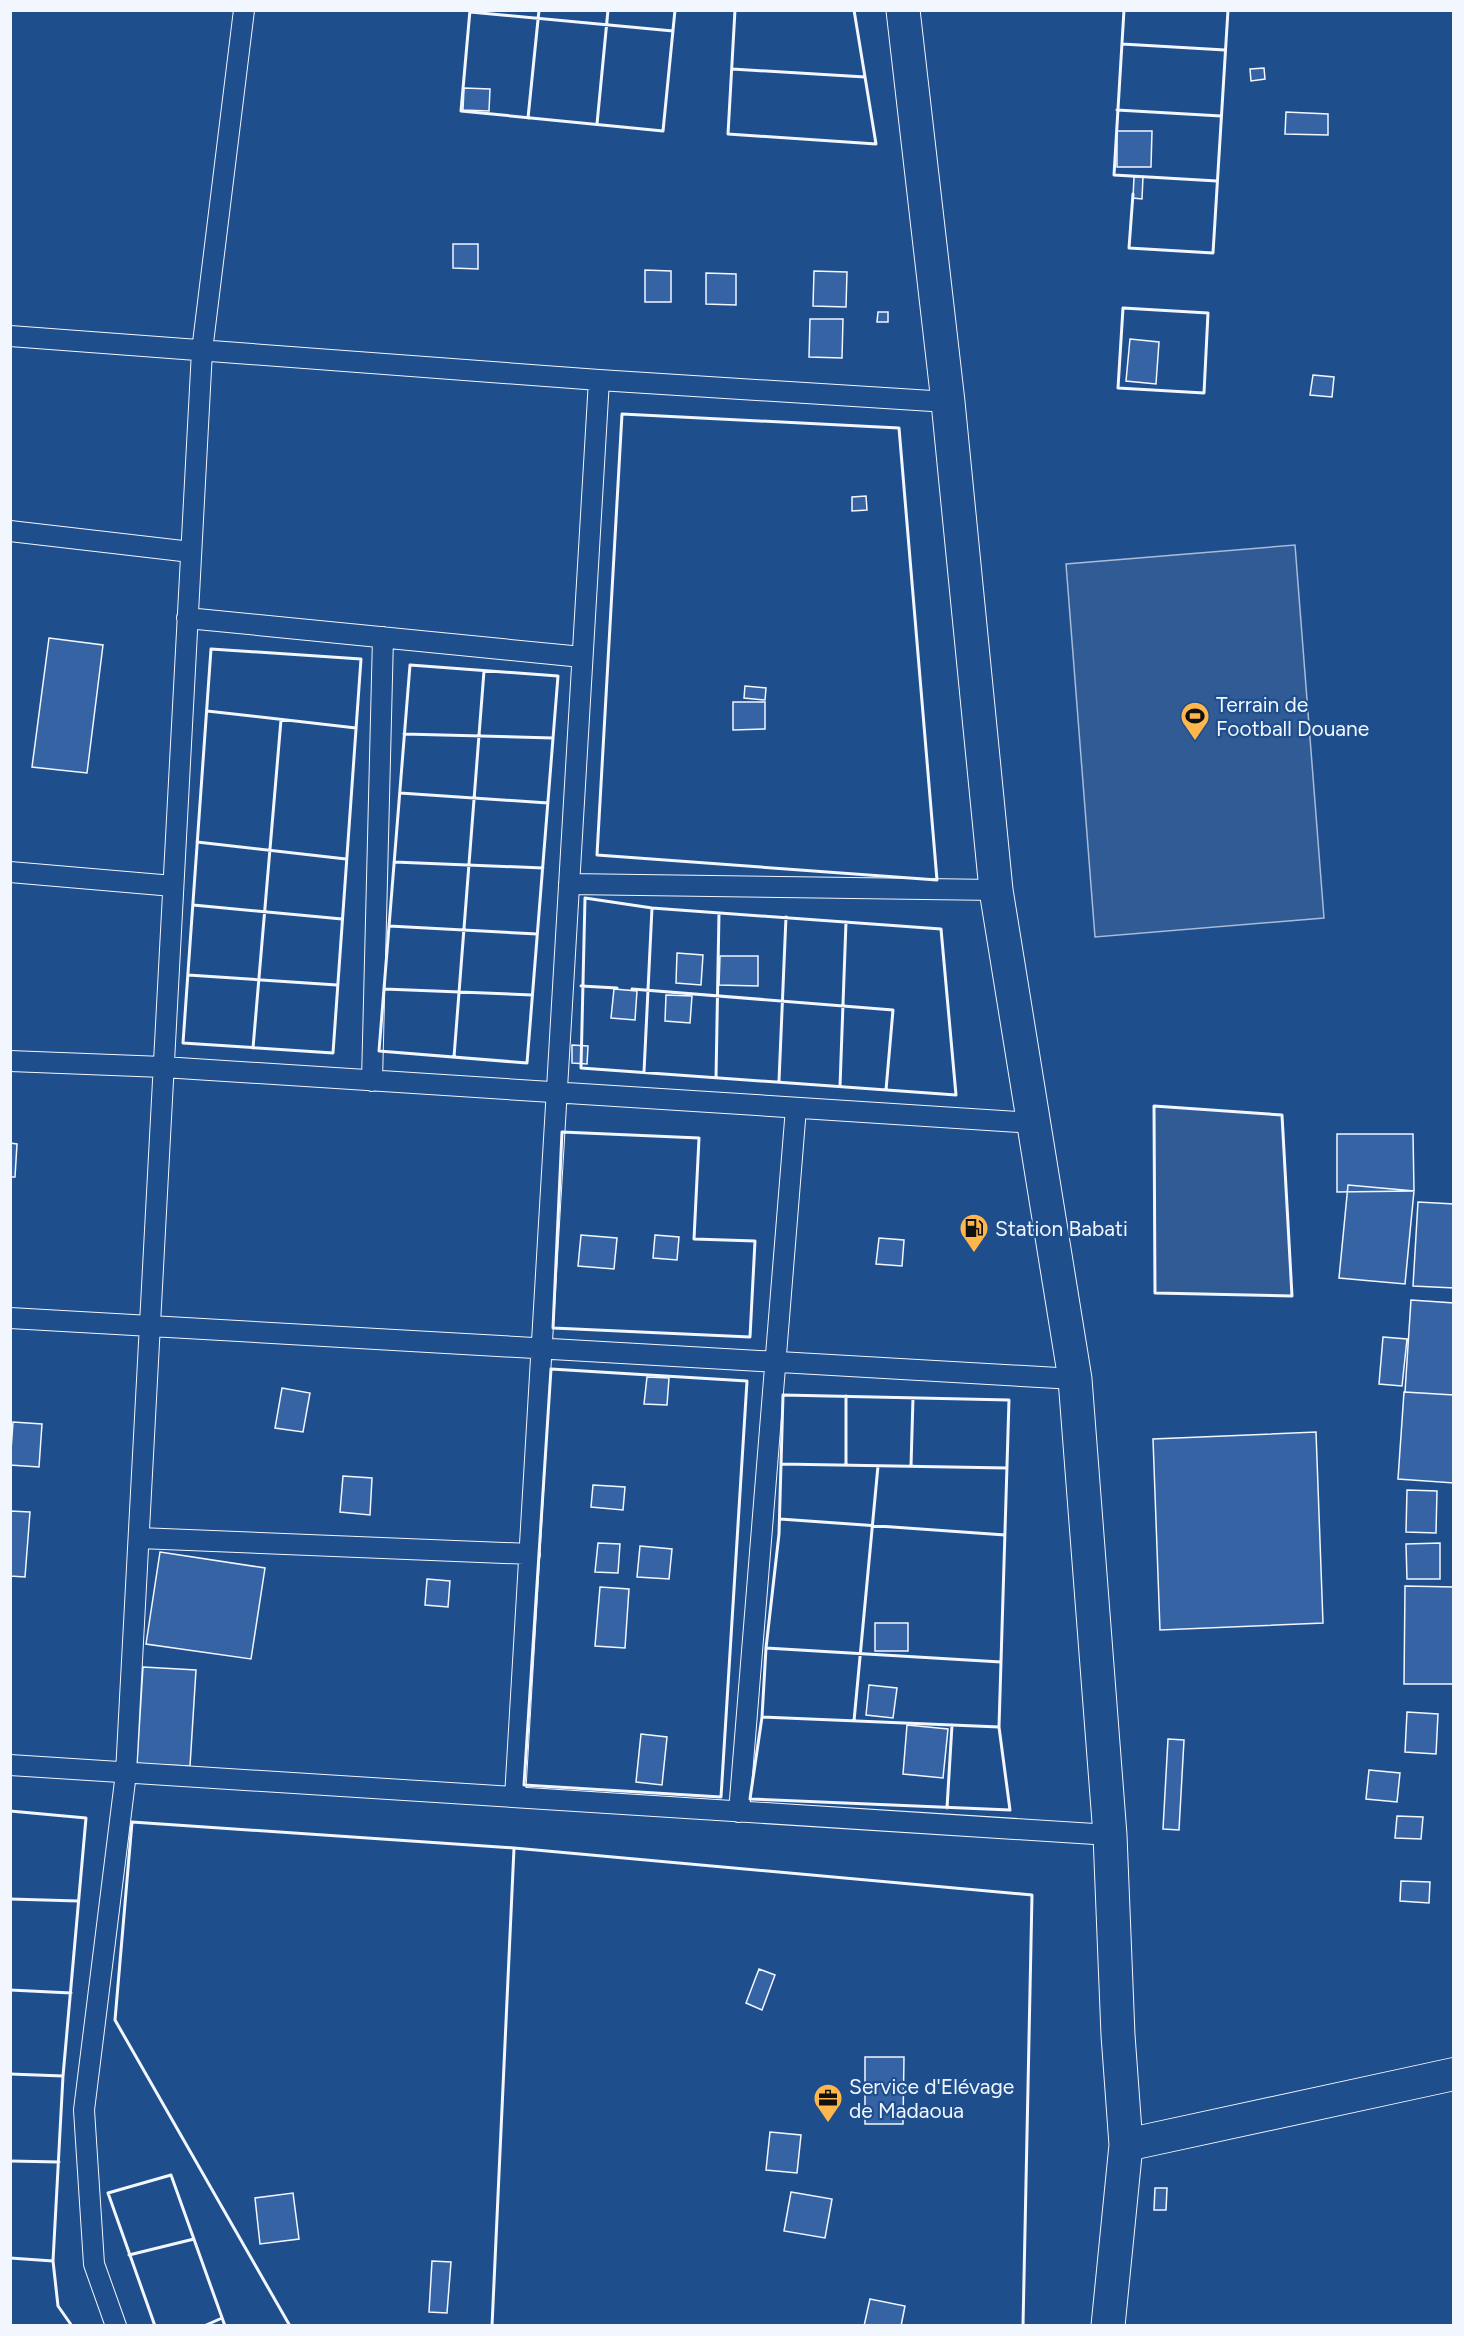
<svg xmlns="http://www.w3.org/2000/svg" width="1464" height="2336" font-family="Figtree,sans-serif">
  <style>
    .built { fill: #305b95; stroke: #a8bbd7; stroke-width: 1.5 }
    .building { fill: #3563a3; stroke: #f2f6ff; stroke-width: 1.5 }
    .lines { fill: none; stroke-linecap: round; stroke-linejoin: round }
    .street-casing { stroke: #f2f6ff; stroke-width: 22 }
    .primary-casing { stroke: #f2f6ff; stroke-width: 34 }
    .highway-casing { stroke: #f2f6ff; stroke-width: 35 }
    .street { stroke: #1f4e8c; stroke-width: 20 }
    .primary { stroke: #1f4e8c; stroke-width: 32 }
    .highway { stroke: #1f4e8c; stroke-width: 33 }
    .wall { stroke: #f2f6ff; stroke-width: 3 }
    .labels { text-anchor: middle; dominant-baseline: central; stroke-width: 4.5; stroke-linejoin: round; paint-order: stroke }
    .poi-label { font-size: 21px; fill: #f2f6ff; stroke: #1f4e8c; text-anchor: start }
  </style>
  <rect width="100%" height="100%" fill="#1f4e8c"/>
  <path class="built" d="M1295 545 1324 918 1095 937 1066 564Z
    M1154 1106 1282 1115 1292 1296 1155 1293Z"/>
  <path class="building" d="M1264 68 1265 79 1251 81 1250 69Z
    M464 88 490 89 489 111 463 110Z
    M1286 112 1328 114V135L1285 134Z
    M1117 131H1152L1151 167H1117Z
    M1134 177H1143L1142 199 1133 198Z
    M453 244H478V269L453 268Z
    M645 270 671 271V302H645Z
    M814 271 847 272 846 307 813 306Z
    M706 273 736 274V305L706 304Z
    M878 312H888V322H877Z
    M810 319H843L842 358 809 357Z
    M1130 339 1159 342 1156 384 1126 381Z
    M1313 375 1334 377 1332 397 1310 395Z
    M866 496 867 510 852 511V497Z
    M49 638 103 645 87 773 32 767Z
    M745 686 766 688 765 700 744 698Z
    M733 702H765V729L733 730Z
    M677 953 703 955 701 985 676 983Z
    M720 956H758V986L719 985Z
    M614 989 637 991 635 1020 611 1018Z
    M666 995 692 996 690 1023 665 1021Z
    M572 1045 588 1046 587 1064 572 1063Z
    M1337 1134H1413L1414 1191 1337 1192Z
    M10 1143 17 1144 15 1177H10Z
    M1348 1185 1414 1191 1405 1284 1339 1278Z
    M1418 1202 1454 1204V1288L1413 1286Z
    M581 1235 617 1238 614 1269 578 1266Z
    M655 1235 679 1237 677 1260 653 1258Z
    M879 1238 904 1240 902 1266 876 1264Z
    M1411 1300 1454 1303V1395L1405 1392Z
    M1383 1337 1407 1339 1402 1386 1379 1384Z
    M647 1377 669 1378 667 1405 644 1404Z
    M282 1388 310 1393 303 1432 275 1428Z
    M1404 1392 1454 1395V1483L1398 1479Z
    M13 1422 42 1424 39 1467 10 1465Z
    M1316 1432 1323 1623 1160 1630 1153 1439Z
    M343 1476 372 1478 370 1515 340 1512Z
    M593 1485 625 1487 623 1510 591 1507Z
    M1407 1490 1437 1491 1436 1533 1406 1532Z
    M10 1511 30 1512 25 1577 10 1576Z
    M598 1543 620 1544 618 1573 595 1572Z
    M1440 1543V1579H1407L1406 1544Z
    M640 1546 672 1549 669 1579 637 1577Z
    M160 1552 265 1568 251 1659 146 1644Z
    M427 1579 450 1581 448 1607 425 1605Z
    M1405 1586 1454 1587V1684H1404Z
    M600 1587 629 1589 625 1648 595 1646Z
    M875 1623H908V1651H875Z
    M143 1667 196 1670 190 1766 137 1764Z
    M869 1685 897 1688 893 1718 866 1715Z
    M1407 1712 1438 1714 1436 1754 1405 1752Z
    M907 1725 948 1729 943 1778 903 1774Z
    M641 1734 667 1737 662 1785 636 1782Z
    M1168 1739 1184 1740 1179 1830 1163 1829Z
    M1369 1770 1400 1773 1397 1802 1366 1799Z
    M1397 1816 1423 1817 1421 1839 1395 1838Z
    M1401 1881 1430 1882 1429 1903 1400 1901Z
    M759 1969 775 1975 762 2010 746 2003Z
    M865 2057H904L903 2124H865Z
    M770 2132 801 2135 797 2173 766 2170Z
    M1155 2188H1167L1166 2210H1154Z
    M791 2192 832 2199 825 2238 784 2231Z
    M293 2193 299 2239 260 2244 255 2198Z
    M432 2261 451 2262 447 2313 429 2312Z
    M870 2299 905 2306 901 2326H864Z"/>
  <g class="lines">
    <g class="street-casing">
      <path id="street" d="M10 336 599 380 948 402
        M10 531 191 552
        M187 618 582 657
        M10 872 173 886
        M569 884 996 890
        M10 1061 163 1067 1035 1123
        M372 1081 383 637
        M10 1318 1075 1379
        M139 1538 530 1554
        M10 1765 1110 1835
        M515 1797 599 380
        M739 1812 796 1108
        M116 2326 94 2264 84 2110 126 1773 202 351 244 10"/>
    </g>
    <g class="primary-casing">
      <path id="primary" d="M1126 2145 1454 2074"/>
    </g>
    <g class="highway-casing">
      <path id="highway" d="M903 10 948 402 996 890 1075 1379 1110 1835 1118 2035 1126 2145 1108 2326"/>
    </g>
    <use href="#street" class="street"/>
    <use href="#primary" class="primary"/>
    <use href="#highway" class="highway"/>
    <path class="wall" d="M470 10 461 111 663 131 675 10
      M735 10 728 134 876 144 854 10
      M1124 10 1114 175 1217 181
      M470 12 673 31
      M1122 44 1225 50
      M732 69 865 77
      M1117 110 1221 116
      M528 118 539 10
      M597 124 608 10
      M1133 194 1129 248 1213 253 1228 10
      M1123 308 1208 313 1204 393 1118 388Z
      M622 414 899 428 937 880 597 855Z
      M211 649 361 659 333 1053 183 1043Z
      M410 665 558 676 527 1063 379 1051Z
      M207 711 356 728
      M404 734 553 738
      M400 793 548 803
      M197 842 346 859
      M394 862 543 868
      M585 898 652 908 941 929 956 1095 581 1068Z
      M193 905 342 919
      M389 926 537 934
      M188 975 337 985
      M581 986 617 988
      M384 989 532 995
      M632 989 893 1010 886 1090
      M253 1048 281 720
      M454 1057 484 671
      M644 1072 652 908
      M716 1078 719 913
      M779 1081 786 917
      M840 1086 846 922
      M1154 1106 1282 1115 1292 1296 1155 1293Z
      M562 1132 699 1138 694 1239 755 1241 750 1337 553 1328Z
      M551 1369 747 1381 721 1797 524 1785Z
      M783 1395 1009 1400 999 1727 1010 1810 750 1799 762 1717 766 1648 779 1534Z
      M846 1396V1465
      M781 1464 1007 1468
      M911 1466 913 1398
      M780 1519 1005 1535
      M766 1648 1001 1662
      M762 1717 999 1727
      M854 1721 878 1466
      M947 1808 952 1725
      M10 1811 86 1818 63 2076 53 2261 58 2306 72 2326
      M10 1899 78 1901
      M10 1990 71 1993
      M10 2074 63 2076
      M10 2161 59 2162
      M129 2255 194 2239
      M10 2258 53 2261
      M155 2326 108 2193 171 2175 225 2326
      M204 2326 222 2318
      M290 2326 115 2020 132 1822 514 1848
      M492 2326 514 1848 1032 1895 1023 2326"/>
  </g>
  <defs>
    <g id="stadium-pin" transform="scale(1.5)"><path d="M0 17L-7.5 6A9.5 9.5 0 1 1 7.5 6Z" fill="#ffb74d" stroke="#1f4e8c"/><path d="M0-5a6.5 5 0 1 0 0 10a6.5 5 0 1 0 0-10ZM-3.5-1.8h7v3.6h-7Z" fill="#111"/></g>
    <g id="fuel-pin" transform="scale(1.5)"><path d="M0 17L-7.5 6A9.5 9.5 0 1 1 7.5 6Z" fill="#ffb74d" stroke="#1f4e8c"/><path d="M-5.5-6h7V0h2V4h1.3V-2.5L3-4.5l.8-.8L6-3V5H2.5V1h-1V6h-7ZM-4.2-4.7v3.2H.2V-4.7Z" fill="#111"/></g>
    <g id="office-pin" transform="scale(1.5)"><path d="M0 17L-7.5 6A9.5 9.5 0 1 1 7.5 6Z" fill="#ffb74d" stroke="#1f4e8c"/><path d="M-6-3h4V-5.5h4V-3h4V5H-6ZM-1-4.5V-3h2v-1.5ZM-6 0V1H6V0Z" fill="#111"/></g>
  </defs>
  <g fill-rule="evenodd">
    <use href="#stadium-pin" x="1195" y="716"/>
    <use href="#fuel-pin" x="974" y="1228"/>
    <use href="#office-pin" x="828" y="2098"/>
  </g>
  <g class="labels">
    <g class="poi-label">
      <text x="1216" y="704">Terrain de<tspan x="1216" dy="24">Football Douane</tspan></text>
      <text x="995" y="1228">Station Babati</text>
      <text x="849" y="2086">Service d'Elévage<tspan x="849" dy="24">de Madaoua</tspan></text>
    </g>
  </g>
  <rect width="1464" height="2336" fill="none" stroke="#f2f6ff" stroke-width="24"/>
</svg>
